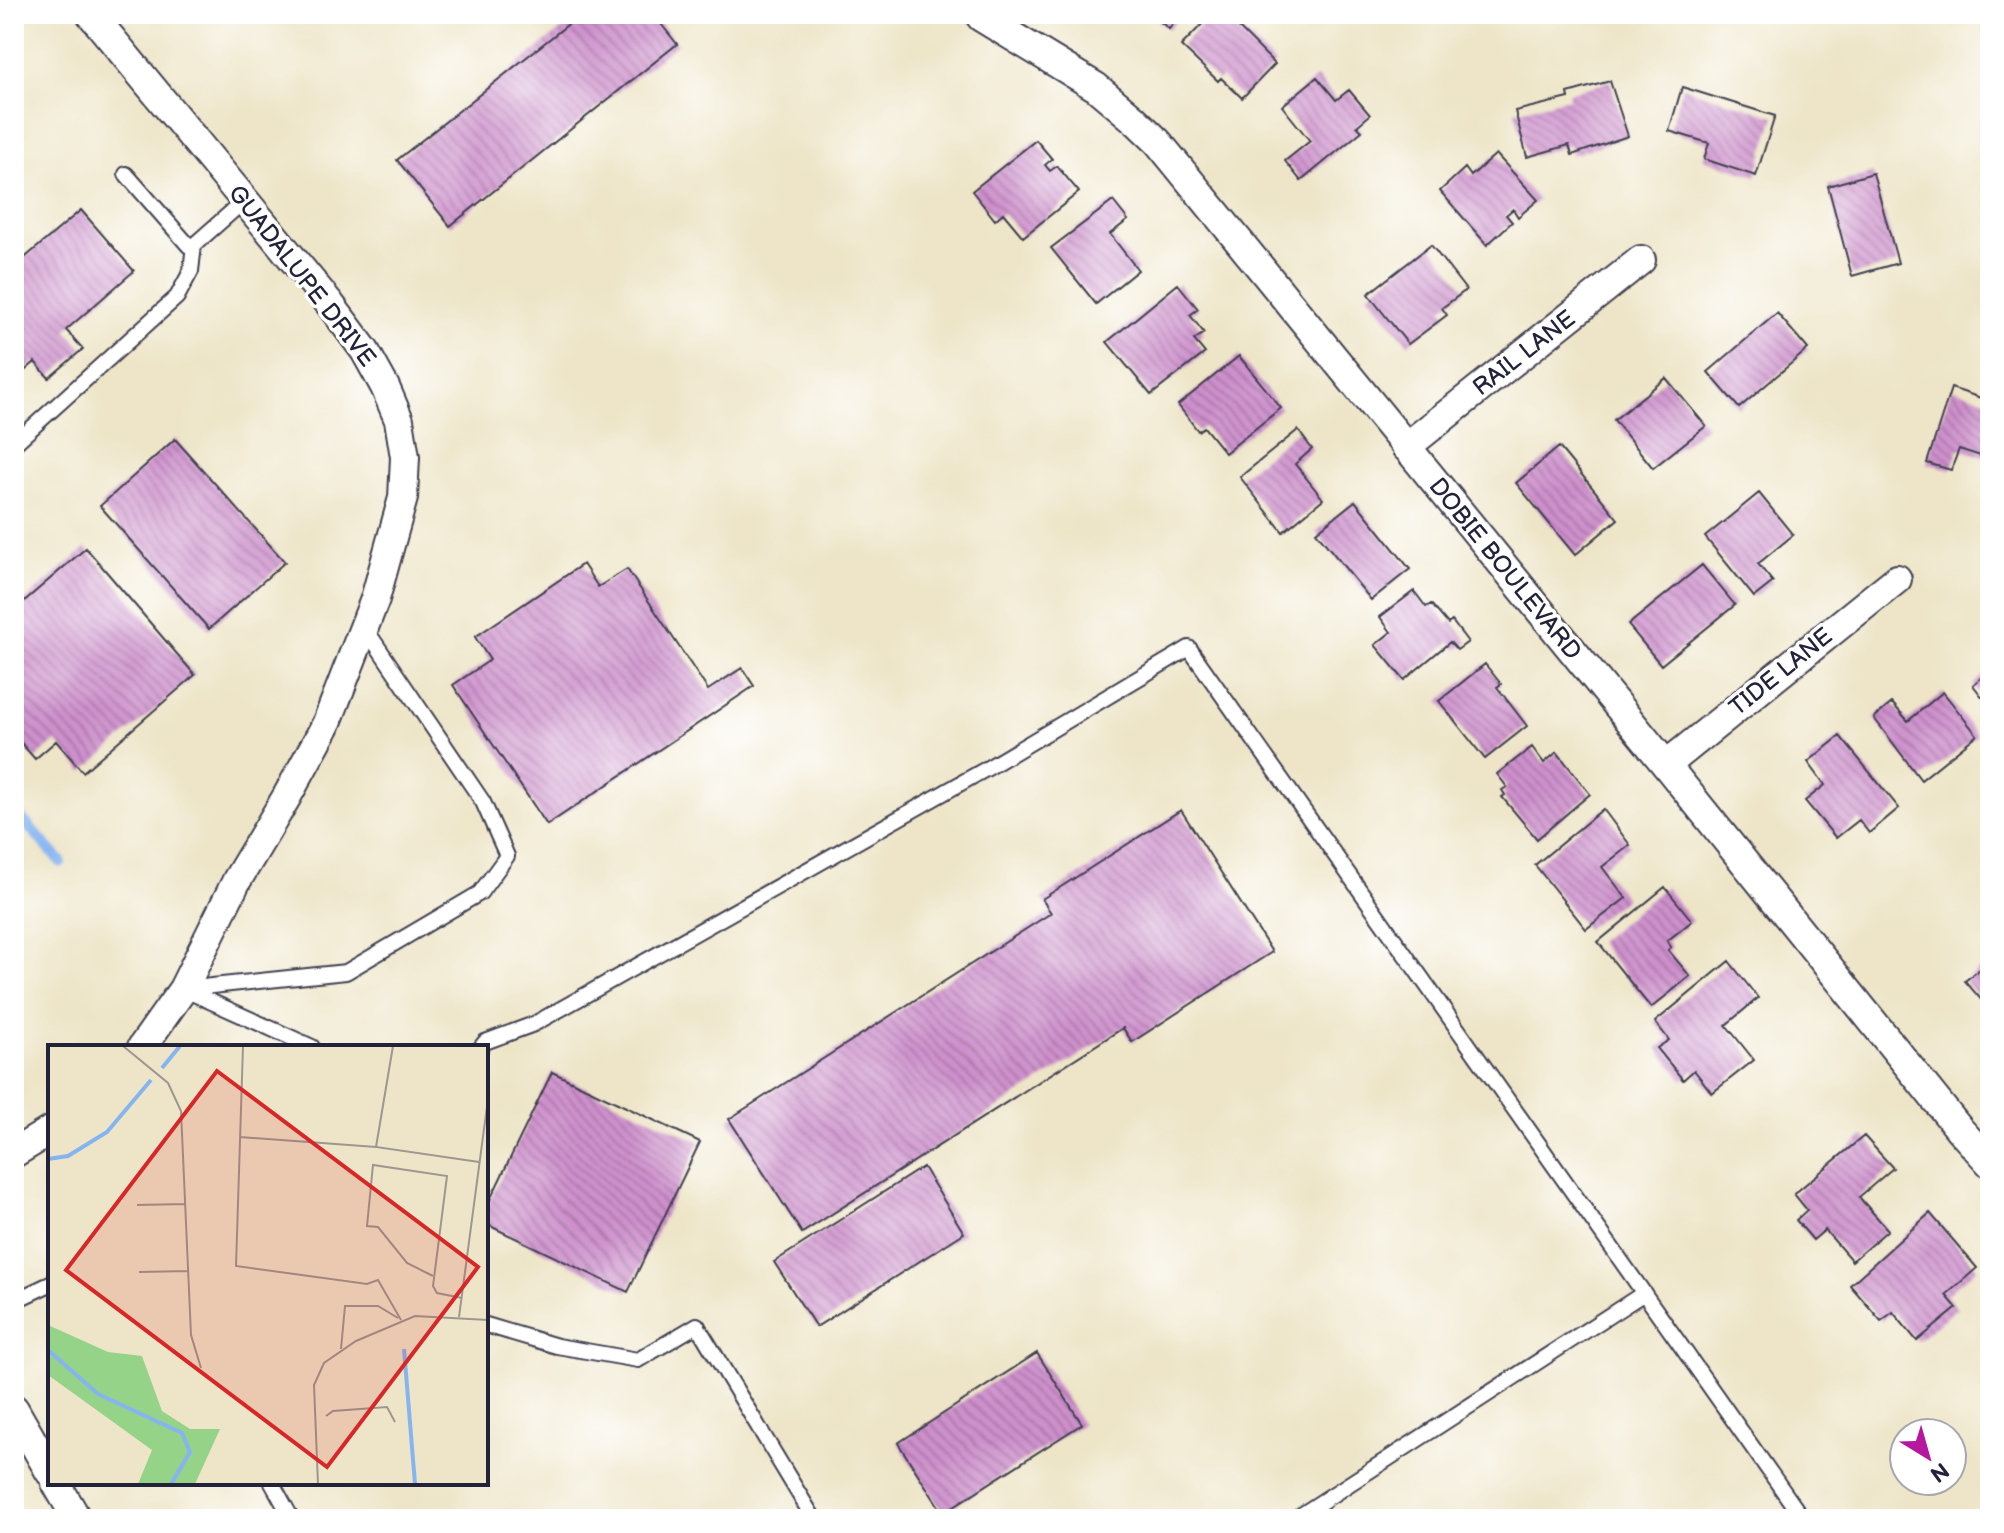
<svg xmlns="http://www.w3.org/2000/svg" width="2004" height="1533" font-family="'Balsamiq Sans',sans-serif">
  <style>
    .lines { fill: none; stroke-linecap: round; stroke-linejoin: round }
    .stream { stroke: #85b4f0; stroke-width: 11 }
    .building { fill: url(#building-back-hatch) }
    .service-casing { stroke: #413f50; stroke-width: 18 }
    .minor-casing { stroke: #413f50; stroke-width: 32 }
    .service { stroke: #fff; stroke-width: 14 }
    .minor { stroke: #fff; stroke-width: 28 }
    .labels { text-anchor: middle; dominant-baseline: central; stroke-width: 7; stroke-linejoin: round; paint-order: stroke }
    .street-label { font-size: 24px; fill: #22223b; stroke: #fff }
    .inset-river { fill: none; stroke: #85b4f0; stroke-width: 4 }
    .inset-road { fill: none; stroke: #9c9790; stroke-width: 2 }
    .view { fill: #d62828; fill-opacity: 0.15; stroke: #d62828; stroke-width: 4 }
    .inset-edge { fill: none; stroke: #22223b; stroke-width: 4 }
  </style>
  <defs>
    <pattern id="building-back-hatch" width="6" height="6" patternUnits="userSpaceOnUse" patternTransform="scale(2)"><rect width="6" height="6" fill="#ce90cc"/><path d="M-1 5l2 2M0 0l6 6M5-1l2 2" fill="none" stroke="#a775a7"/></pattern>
  </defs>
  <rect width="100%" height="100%" fill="#fff"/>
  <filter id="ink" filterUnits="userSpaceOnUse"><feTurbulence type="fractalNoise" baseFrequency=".0125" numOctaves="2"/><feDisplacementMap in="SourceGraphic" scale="16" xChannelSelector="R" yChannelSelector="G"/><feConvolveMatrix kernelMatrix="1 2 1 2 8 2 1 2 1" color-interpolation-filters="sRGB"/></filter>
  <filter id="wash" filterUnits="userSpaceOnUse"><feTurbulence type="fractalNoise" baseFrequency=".006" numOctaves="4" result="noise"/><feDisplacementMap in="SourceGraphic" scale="32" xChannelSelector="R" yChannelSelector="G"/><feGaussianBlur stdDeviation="1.8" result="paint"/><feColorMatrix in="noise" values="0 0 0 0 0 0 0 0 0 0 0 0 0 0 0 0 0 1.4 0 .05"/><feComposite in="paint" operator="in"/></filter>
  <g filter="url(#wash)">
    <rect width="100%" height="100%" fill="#eee5c8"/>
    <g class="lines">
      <path class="stream" d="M14 810 61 862"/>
    </g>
    <g id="blocks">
      <path class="building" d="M581 14H653L677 44 450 226 397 160Z
        M1151 14H1181L1169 29Z
        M1212 14H1235L1244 23 1239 28 1275 64 1242 98 1221 78 1218 81 1181 46Z
        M1317 77 1336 100 1349 90 1370 115 1357 126 1362 131 1301 181 1285 161 1310 141 1282 106Z
        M1610 81 1628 136 1572 155 1569 145 1527 157 1515 111 1569 98 1568 93Z
        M1682 87 1775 116 1756 176 1704 159 1709 143 1669 131Z
        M1036 140 1052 159 1045 165 1050 171 1057 166 1079 192 1023 237 1003 213 995 220 972 191Z
        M1496 154 1538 200 1518 217 1513 209 1506 215 1512 222 1487 245 1440 191 1465 168 1471 176Z
        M1873 173 1898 263 1852 276 1828 186Z
        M1113 201 1128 220 1110 234 1138 270 1096 304 1051 248Z
        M81 210 134 271 66 330 83 349 49 378 35 362 14 380V267Z
        M1431 245 1466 290 1442 308 1447 315 1408 344 1368 294Z
        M1178 284 1198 309 1190 315 1204 333 1194 340 1205 353 1151 395 1107 342Z
        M1777 313 1808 349 1739 408 1708 372Z
        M1239 356 1281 408 1225 453 1204 427 1198 431 1178 405Z
        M1666 378 1706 426 1653 468 1614 420Z
        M1951 388 1990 401V459L1959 449 1951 470 1927 463Z
        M1298 430 1312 449 1295 464 1323 499 1283 532 1240 477Z
        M175 439 285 562 209 629 100 506Z
        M1559 447 1618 519 1575 555 1516 483Z
        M1759 493 1793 535 1758 564 1773 582 1754 597 1705 537Z
        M1355 501 1410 569 1371 600 1316 532Z
        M86 548 195 675 83 772 56 741 35 759 14 735V610Z
        M583 564 598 587 627 569 708 690 742 668 754 686 547 825 453 685 490 660 475 637Z
        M1702 565 1735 605 1661 665 1628 625Z
        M1414 591 1426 607 1431 604 1448 624 1452 621 1468 642 1457 650 1450 642 1404 680 1375 645 1391 632 1380 617Z
        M1485 664 1501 684 1497 687 1527 726 1485 759 1439 701Z
        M1990 670V707L1973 685Z
        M1943 692 1977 735 1921 780 1874 718 1892 703 1908 721Z
        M1840 736 1899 808 1869 833 1859 820 1836 838 1805 801 1825 785 1808 762Z
        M1532 747 1544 763 1557 752 1590 794 1537 839 1502 797 1505 795 1502 790 1507 787 1497 774Z
        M1603 809 1630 845 1602 867 1626 898 1586 929 1535 865Z
        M1181 810 1272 952 1132 1042 1123 1028 802 1233 729 1119 1051 913 1042 899Z
        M1665 887 1692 921 1667 941 1671 947 1668 950 1690 976 1651 1008 1598 942Z
        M1729 961 1758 998 1726 1025 1754 1060 1712 1093 1694 1070 1683 1080 1657 1048 1669 1040 1655 1022Z
        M1990 961V1010L1965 981Z
        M552 1072 700 1142 628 1292 486 1224V1208Z
        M1864 1136 1893 1168 1859 1197 1888 1230 1852 1261 1825 1230 1813 1240 1796 1220 1807 1210 1794 1194Z
        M923 1167 964 1233 816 1327 774 1262Z
        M1930 1213 1977 1268 1946 1295 1957 1308 1917 1341 1893 1312 1881 1321 1850 1285Z
        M1037 1353 1082 1424 943 1513 898 1443Z"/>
    </g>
  </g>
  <g filter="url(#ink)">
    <use href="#blocks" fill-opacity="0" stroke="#413f50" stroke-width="2"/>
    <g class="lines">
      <g class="service-casing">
        <path id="service" d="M126 174 189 246 194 245 245 200
          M14 444 177 297 191 271 194 245
          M183 989 346 972 480 893 507 856 483 802 365 628
          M183 989 312 1047
          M481 1047 485 1042 534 1024 986 769 1189 648 1803 1519
          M14 1301 50 1284
          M486 1325 557 1346 638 1360 697 1325 814 1519
          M272 1483 292 1519
          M1295 1519 1644 1293"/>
      </g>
      <g class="minor-casing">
        <path id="minor" d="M91 14 330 304 365 351 385 387 399 420 405 457 403 498 375 599 326 725 286 798 237 880 183 989 142 1047
          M981 17 1096 87 1135 120 1158 142 1666 765 1960 1130 1990 1163
          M1406 447 1641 260
          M1666 765 1897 579
          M14 1153 50 1131
          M14 1409 50 1472
          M56 1483 77 1519"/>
      </g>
      <use href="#service" class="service"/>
      <use href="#minor" class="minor"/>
    </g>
  </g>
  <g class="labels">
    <g class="street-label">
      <text transform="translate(302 276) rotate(52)">GUADALUPE DRIVE</text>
      <text transform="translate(1524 353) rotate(-38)">RAIL LANE</text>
      <text transform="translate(1505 569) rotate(51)">DOBIE BOULEVARD</text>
      <text transform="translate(1781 672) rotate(-39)">TIDE LANE</text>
    </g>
  </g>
  <g transform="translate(48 1045)">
    <rect width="440" height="440" fill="#eee5c8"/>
    <path d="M0 280 60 307 94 311 114 366 142 384H172L147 439H90L104 405 0 330Z" fill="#95d389"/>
    <path class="inset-river" d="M114 23 132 1M0 114 20 111 59 87 103 35M356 304 367 439M0 305 50 349 134 388 142 407 123 439"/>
    <path class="inset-road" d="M75 1 120 38 133 66 143 290 153 323M195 1 188 221 319 239 330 235 353 275M345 1 328 102 431 117M192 92 328 102M89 160 137 159M91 227 140 226M385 231 359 218 330 182 319 181 325 120 399 131 385 241 389 248 414 253M411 272 440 54M293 304 297 261H330L350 273M278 371 285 366 339 362 347 377M270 439 266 340 276 318 308 296 367 271 440 275"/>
    <path class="view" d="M169 26 430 222 279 422 18 225Z"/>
    <rect width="440" height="440" class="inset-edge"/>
  </g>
  <rect width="2004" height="1533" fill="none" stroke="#fff" stroke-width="48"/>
  <g transform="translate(1928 1457) rotate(143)"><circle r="38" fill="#ffffff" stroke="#a7a7b1" stroke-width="2"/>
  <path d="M0-6L14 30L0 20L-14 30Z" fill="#b5179e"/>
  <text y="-12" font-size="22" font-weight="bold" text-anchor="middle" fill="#22223b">N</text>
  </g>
</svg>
